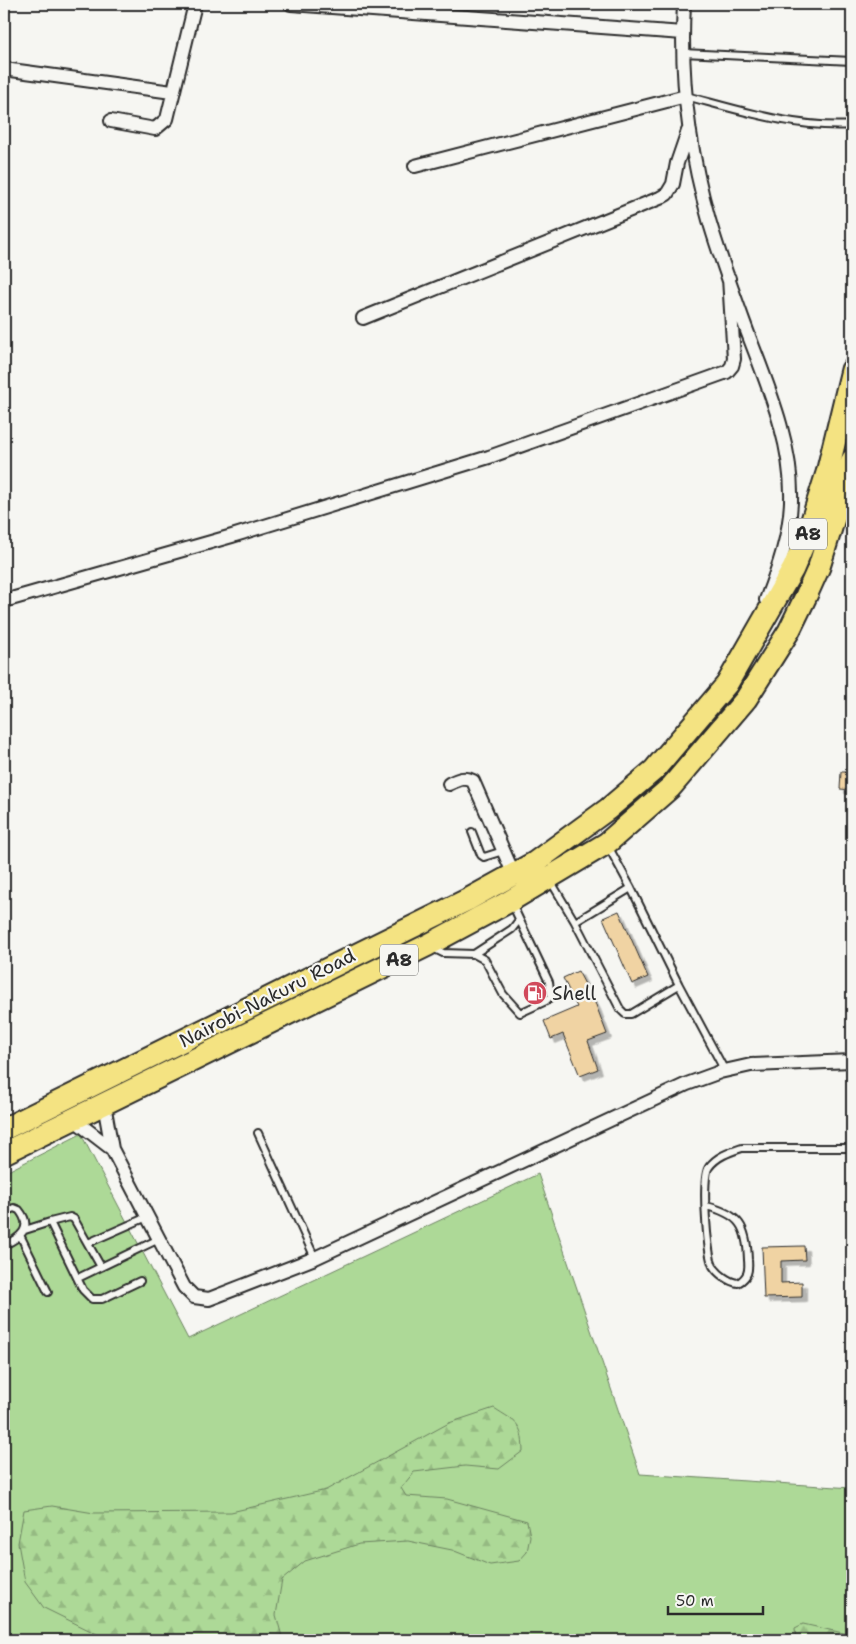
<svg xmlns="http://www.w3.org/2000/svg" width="856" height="1644" font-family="'Shantell Sans',sans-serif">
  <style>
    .grass { fill: #add997; stroke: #6c8261 }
    .forest { fill: url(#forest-firs); stroke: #6c8261 }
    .building { fill: #f0d3a3; stroke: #2b2b2b; filter: url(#shadow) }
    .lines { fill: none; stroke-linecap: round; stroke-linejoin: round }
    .service-casing { stroke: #2b2b2b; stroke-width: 10 }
    .minor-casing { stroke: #2b2b2b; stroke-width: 16 }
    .trunk-casing { stroke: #2b2b2b; stroke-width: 25 }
    .service { stroke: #f6f6f2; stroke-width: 6 }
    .minor { stroke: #f6f6f2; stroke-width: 12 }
    .trunk { stroke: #f4e382; stroke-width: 21 }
    .labels { text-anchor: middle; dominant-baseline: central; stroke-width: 4.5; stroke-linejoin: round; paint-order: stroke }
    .shield { fill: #f6f6f2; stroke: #686867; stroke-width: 1 }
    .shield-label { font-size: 18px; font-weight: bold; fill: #2b2b2b }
    .poi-label { font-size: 19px; fill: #2b2b2b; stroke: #f6f6f2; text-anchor: start }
    .street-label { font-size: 19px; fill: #2b2b2b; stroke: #f6f6f2 }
  </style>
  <defs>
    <pattern id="forest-firs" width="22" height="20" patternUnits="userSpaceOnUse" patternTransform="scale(1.25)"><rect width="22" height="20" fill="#add997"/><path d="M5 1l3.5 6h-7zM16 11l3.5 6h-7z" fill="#95ba82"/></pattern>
    <filter id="shadow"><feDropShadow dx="4.5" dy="4.5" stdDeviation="0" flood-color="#0004"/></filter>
  </defs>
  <rect width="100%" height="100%" fill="#f6f6f2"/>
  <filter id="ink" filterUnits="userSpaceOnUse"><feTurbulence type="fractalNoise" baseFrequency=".02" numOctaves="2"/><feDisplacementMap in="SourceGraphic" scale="10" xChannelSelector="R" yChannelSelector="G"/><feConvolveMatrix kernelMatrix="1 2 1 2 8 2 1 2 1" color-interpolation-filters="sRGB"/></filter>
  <g filter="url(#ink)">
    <path class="grass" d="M81 1134 188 1339 538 1174 640 1474 852 1488V1640H4V1173Z"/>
    <path class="forest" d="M494 1408C517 1423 522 1422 523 1451L499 1469 465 1466 414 1472 401 1488 406 1496 447 1499 527 1521 530 1536 527 1552 519 1561 490 1565 452 1550 408 1541 359 1544 305 1561 282 1580 276 1615 283 1640H109L44 1608 25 1582 18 1543 24 1510 52 1506 94 1513 231 1512 326 1490 449 1423Z
      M803 1624 852 1635V1640H796L795 1628Z"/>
    <path class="building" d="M841 772H852V790L840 789Z
      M619 911 648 977 632 984 603 918Z
      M578 971 596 1005 607 1034 588 1041 598 1069 580 1076 563 1034 551 1039 544 1021 577 1007 563 978Z
      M804 1246 805 1260 781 1261V1283L802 1282V1297L764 1298 762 1247Z"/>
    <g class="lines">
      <g class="service-casing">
        <path id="service" d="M683 53 852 61
          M686 96C739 110 797 129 852 125
          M472 832 481 855 484 857 503 851
          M550 880 575 922 631 888 608 846
          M631 888 679 985 725 1071
          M575 922 620 1009 625 1014H631L679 985
          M433 948 443 953 474 954 485 960 503 994 520 1013 546 1001 551 996 549 982 512 904
          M474 954 512 929 519 920
          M258 1133 315 1258
          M706 1206C740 1214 747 1227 748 1260 749 1271 748 1277 738 1283 729 1282 718 1274 713 1266 707 1255 701 1176 709 1167 717 1156 730 1152 742 1148H852
          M4 1212 14 1208 19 1210C34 1228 20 1238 4 1245
          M50 1222 70 1217 74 1219 101 1267
          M25 1230 50 1222 83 1290 92 1299H102L140 1281
          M21 1237 48 1292
          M88 1243 147 1217
          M78 1278 159 1239"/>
      </g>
      <g class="minor-casing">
        <path id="minor" d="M291 4 683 33
          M684 4C680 76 689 150 709 220 719 254 731 287 743 320 764 378 793 439 791 501 790 535 778 569 766 600
          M4 69 172 92
          M111 121 155 129 167 119 195 4
          M415 166 686 96
          M363 318 660 198 667 194 673 184 677 163 688 131
          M4 601 232 536 489 457 727 372 732 366 734 359 729 278
          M449 784C457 780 464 776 473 781L514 875
          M104 1104 112 1149 184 1287 194 1297 209 1299 315 1258 687 1084 720 1072 751 1065 852 1061
          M73 1119 112 1149"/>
      </g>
      <g class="trunk-casing">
        <path id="trunk" d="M4 1129 469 899 534 863 608 809 654 770 727 684 793 569 807 536 827 473 852 370
          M4 1153 428 945 510 901 607 843 671 787 746 699 789 631 806 596 819 567 852 460"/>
      </g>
      <use href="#service" class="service"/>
      <use href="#minor" class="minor"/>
      <use href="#trunk" class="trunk"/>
    </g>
  </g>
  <defs>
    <g id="fuel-disc" transform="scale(1.25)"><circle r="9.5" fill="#d1495b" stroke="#f6f6f2"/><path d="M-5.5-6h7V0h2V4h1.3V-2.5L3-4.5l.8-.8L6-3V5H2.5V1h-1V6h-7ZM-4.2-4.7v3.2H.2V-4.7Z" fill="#fff"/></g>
  </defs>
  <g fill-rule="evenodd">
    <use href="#fuel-disc" x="535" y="993"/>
  </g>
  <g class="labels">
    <g class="shield">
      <rect x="789" y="518.5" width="38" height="31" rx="4"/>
      <rect x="380" y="944.5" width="38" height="31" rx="4"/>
    </g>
    <g class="shield-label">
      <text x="808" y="534">A8</text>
      <text x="399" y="960">A8</text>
    </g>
    <g class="poi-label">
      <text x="552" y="993">Shell</text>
    </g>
    <g class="street-label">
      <text transform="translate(267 998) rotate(-27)">Nairobi-Nakuru Road</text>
    </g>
  </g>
  <rect width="856" height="1644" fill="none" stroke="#f6f6f2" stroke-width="20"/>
  <rect x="10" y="10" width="836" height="1624" fill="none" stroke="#2b2b2b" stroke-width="2" filter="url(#ink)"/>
  <path d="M668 1606v8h95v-8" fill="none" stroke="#2b2b2b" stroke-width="2.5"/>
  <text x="676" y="1606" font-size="15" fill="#2b2b2b" stroke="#f6f6f2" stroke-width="4" paint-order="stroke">50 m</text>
</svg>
